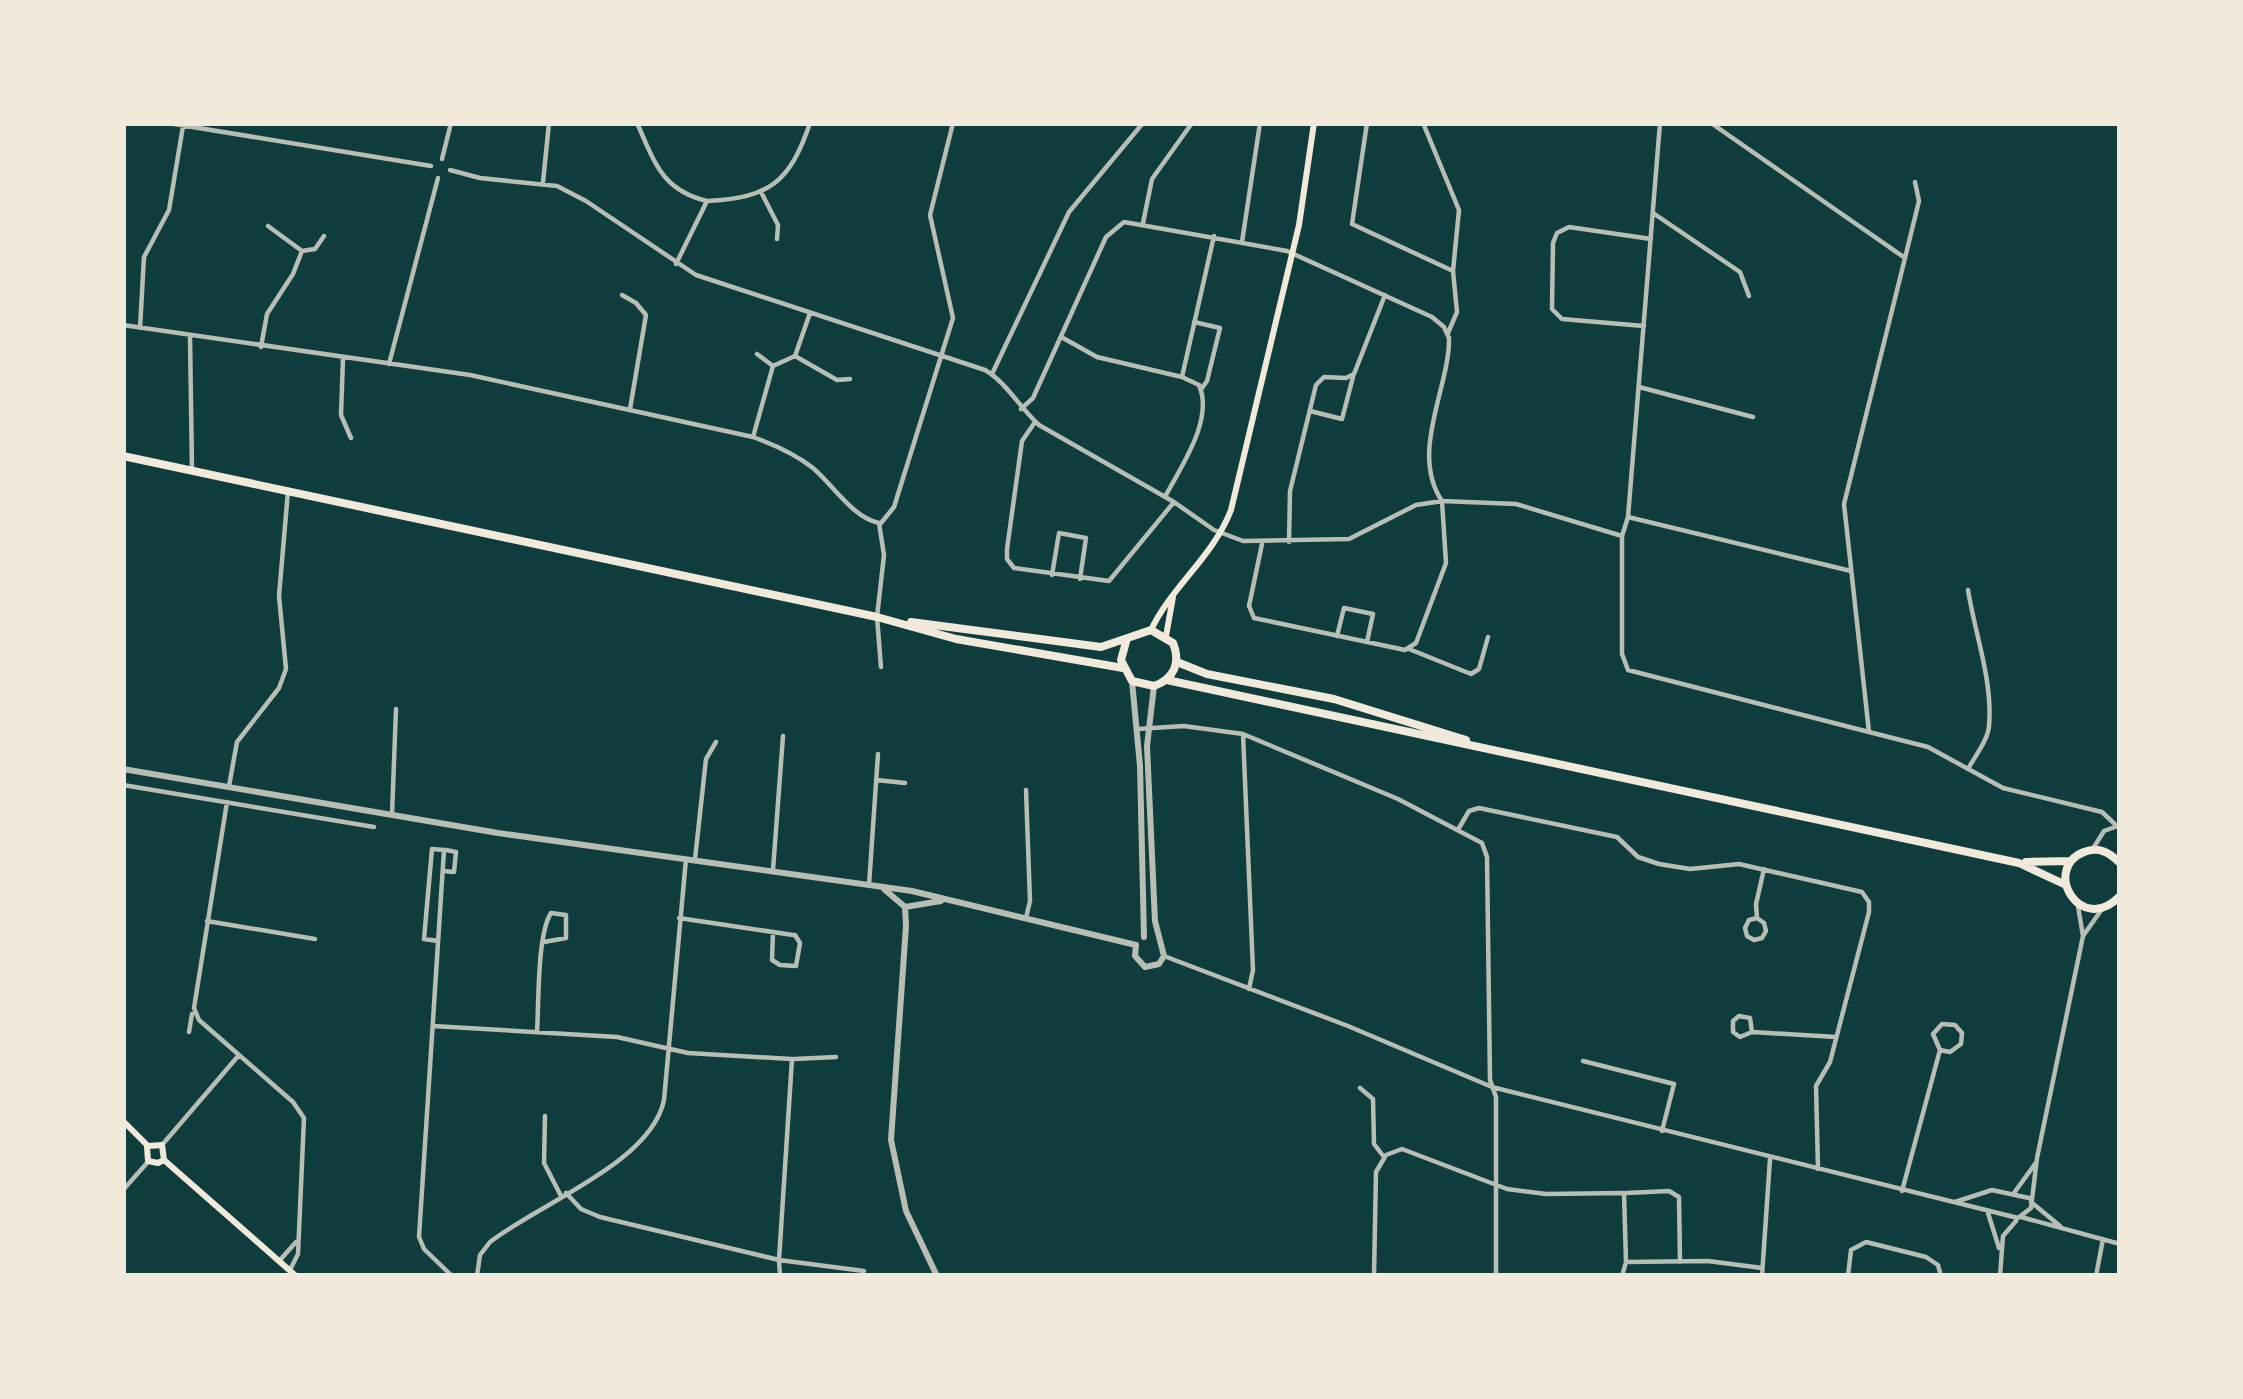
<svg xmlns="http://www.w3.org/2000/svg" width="2243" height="1399" viewBox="0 0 2243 1399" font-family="'Times New Roman',serif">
<rect width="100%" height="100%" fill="#0f3d3e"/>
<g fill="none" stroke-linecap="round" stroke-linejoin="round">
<!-- minor -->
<path stroke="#b8beb3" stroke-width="4.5" d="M168 123 431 166
M637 123C655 163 662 190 707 201
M1367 123 1352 224 1453 271 1459 210 1423 123
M442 159 451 123
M450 170 480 178 557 186 586 201 696 275 985 370C1006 382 1020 408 1039 425L1174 502 1214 530 1243 541 1349 539 1416 505 1442 501C1409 452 1450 387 1449 338L1444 327 1432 317 1287 251 1124 222 1106 237 1033 398 1021 409
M543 182 549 123
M761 192 778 225 777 239
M1653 213 1740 272 1749 296
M1143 223 1152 179 1192 123
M268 226 302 251
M1242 242 1260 123
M1905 258 1919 201 1915 182
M676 264 707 201C770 198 790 182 810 123
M622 295 636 303 646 315 630 409
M1194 322 1220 328 1207 381 1202 388
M123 325 470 375 753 437C775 445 795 454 813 468 833 485 853 518 879 523
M1644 326 1562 319 1552 309 1553 243 1557 233 1569 227 1651 239
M140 328 144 257 169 210 183 126
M1448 333 1457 312 1453 271
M190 337 192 470
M1063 338 1097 357 1182 377
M261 347 267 314 293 274 302 251 315 249 324 236
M757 354 773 366
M795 356 837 380 850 379
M343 358 341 415 351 438
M389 364 438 178
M992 374 1069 212 1143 123
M1639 387 1753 417
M1310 411 1342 419 1353 377
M1035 422 1022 441 1007 549V559L1014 568 1109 581 1174 502
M753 437 773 366 795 356 810 313
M1166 495C1182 465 1214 419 1199 385L1182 377 1214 236
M1628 517 1660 123
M879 523 884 555 877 617 881 667
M881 523 894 507 953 318 930 215 953 123
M1622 536V654L1628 670 1869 732 1844 504 1905 258 1711 123
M1289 542 1290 491 1316 385 1324 377 1346 378 1354 374 1385 295
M1262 544 1249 606 1254 618 1405 650 1416 643 1446 563 1442 501 1516 504 1622 536 1628 517 1851 571
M1052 575 1059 533 1086 538 1080 579
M1337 636 1344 608 1373 614 1367 642
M1409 649 1471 674 1479 669 1488 637
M1137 729 1184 726 1243 734 1398 799 1482 843 1487 857 1490 1080 1496 1097V1276
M1869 732 1928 747 2003 788 2102 812 2119 828
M1243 734 1253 970 1249 989
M1968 769C1975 756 1988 740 1989 726 1993 681 1975 634 1968 590
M876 780 905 783
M123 785 374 827
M229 786 237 742 279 688 286 669 279 596 288 491
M1026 790 1030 901 1026 918
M227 802 194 1008 199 1020 293 1102 304 1118 298 1254 290 1270
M392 815 396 709
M1459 828 1469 811 1479 808 1617 837 1638 857 1659 864 1690 869 1739 864 1862 892 1869 902V912L1830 1062 1816 1086 1818 1169
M2094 847 2104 831 2115 827
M695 859 706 759 716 742
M773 870 783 736
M443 871 454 872 456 852 446 850
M869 885 878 754
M2078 906 2083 936
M679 918 793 935H795L800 943 796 966 780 965 772 960 773 932
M1757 918 1749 920 1745 928 1747 936 1754 940 1762 938 1766 931 1764 923 1757 918 1756 904 1764 869
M207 921 315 939
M438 941 424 939 432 849 444 850 419 1237 424 1249 452 1276
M1164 956 1348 1026 1492 1087 2018 1218 2031 1208 2037 1158 2083 936 2102 909
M433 1026 617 1037 688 1053 792 1059 779 1260 600 1217 581 1209 566 1193
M189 1032 192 1014
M537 1032C539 1002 537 935 551 913L566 915V938L544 942
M1752 1032 1750 1018 1739 1016 1733 1021V1032L1740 1037 1752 1032 1836 1037
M794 1059 836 1057
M1583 1061 1674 1084 1662 1131
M1360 1088 1373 1099 1374 1144 1384 1157
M545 1116 544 1163 561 1196
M162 1145 239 1055
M123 1190 147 1163
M1902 1191 1940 1050 1933 1034 1942 1024 1955 1025 1962 1033 1961 1044 1950 1052 1940 1050
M1626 1193 1669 1191 1679 1197 1680 1262
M2014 1193 2035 1164
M1955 1202 1992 1190 2029 1198
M2031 1202 2060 1226
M1988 1213 1999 1248
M2021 1217 2120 1244
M280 1260 296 1242
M1626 1262 1708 1261 1762 1268
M477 1276 480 1255 490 1242C540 1203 651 1163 664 1100L686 859
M780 1276 779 1260 864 1271
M1374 1276 1376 1172 1386 1155 1402 1149 1507 1189 1546 1194 1624 1193 1626 1262 1622 1276
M1762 1276 1770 1159
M1848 1276 1851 1250 1866 1242 1926 1257 1938 1265 1941 1276
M2000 1276 2003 1236 2016 1221
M2096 1276 2103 1239"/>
<!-- tertiary -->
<path stroke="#b8beb3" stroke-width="6" d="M1132 681 1140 766 1144 937
M123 769 498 833 912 891 1136 945
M884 889 905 907 906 926 891 1140 906 1211 937 1276
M905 907 941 901
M1136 945 1135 956 1145 967 1159 964 1164 956 1155 921 1147 746 1154 686"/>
<!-- secondary -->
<path stroke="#f1e9da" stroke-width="6" d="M1151 630C1172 586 1213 557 1231 510L1299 225 1314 123
M1166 636 1173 597
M123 1121 148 1146
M148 1146 162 1145 164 1160
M147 1147 148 1161 158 1163 164 1160
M164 1160 296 1276"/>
<!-- primary -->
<path stroke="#f1e9da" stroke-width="8" d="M123 456 877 617 956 639 1123 668
M911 622 1101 647 1151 630 1173 643C1181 663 1174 679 1154 686L1132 681 1121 660 1126 642
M1177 662 1207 674 1334 699 1466 740
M1167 680 2019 863 2066 885
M2026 862 2071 861
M2120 863C2110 853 2099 846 2084 852 2041 869 2081 937 2120 896"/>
</g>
<!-- border -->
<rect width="2243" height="1399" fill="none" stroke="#f1e9da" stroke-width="252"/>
</svg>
